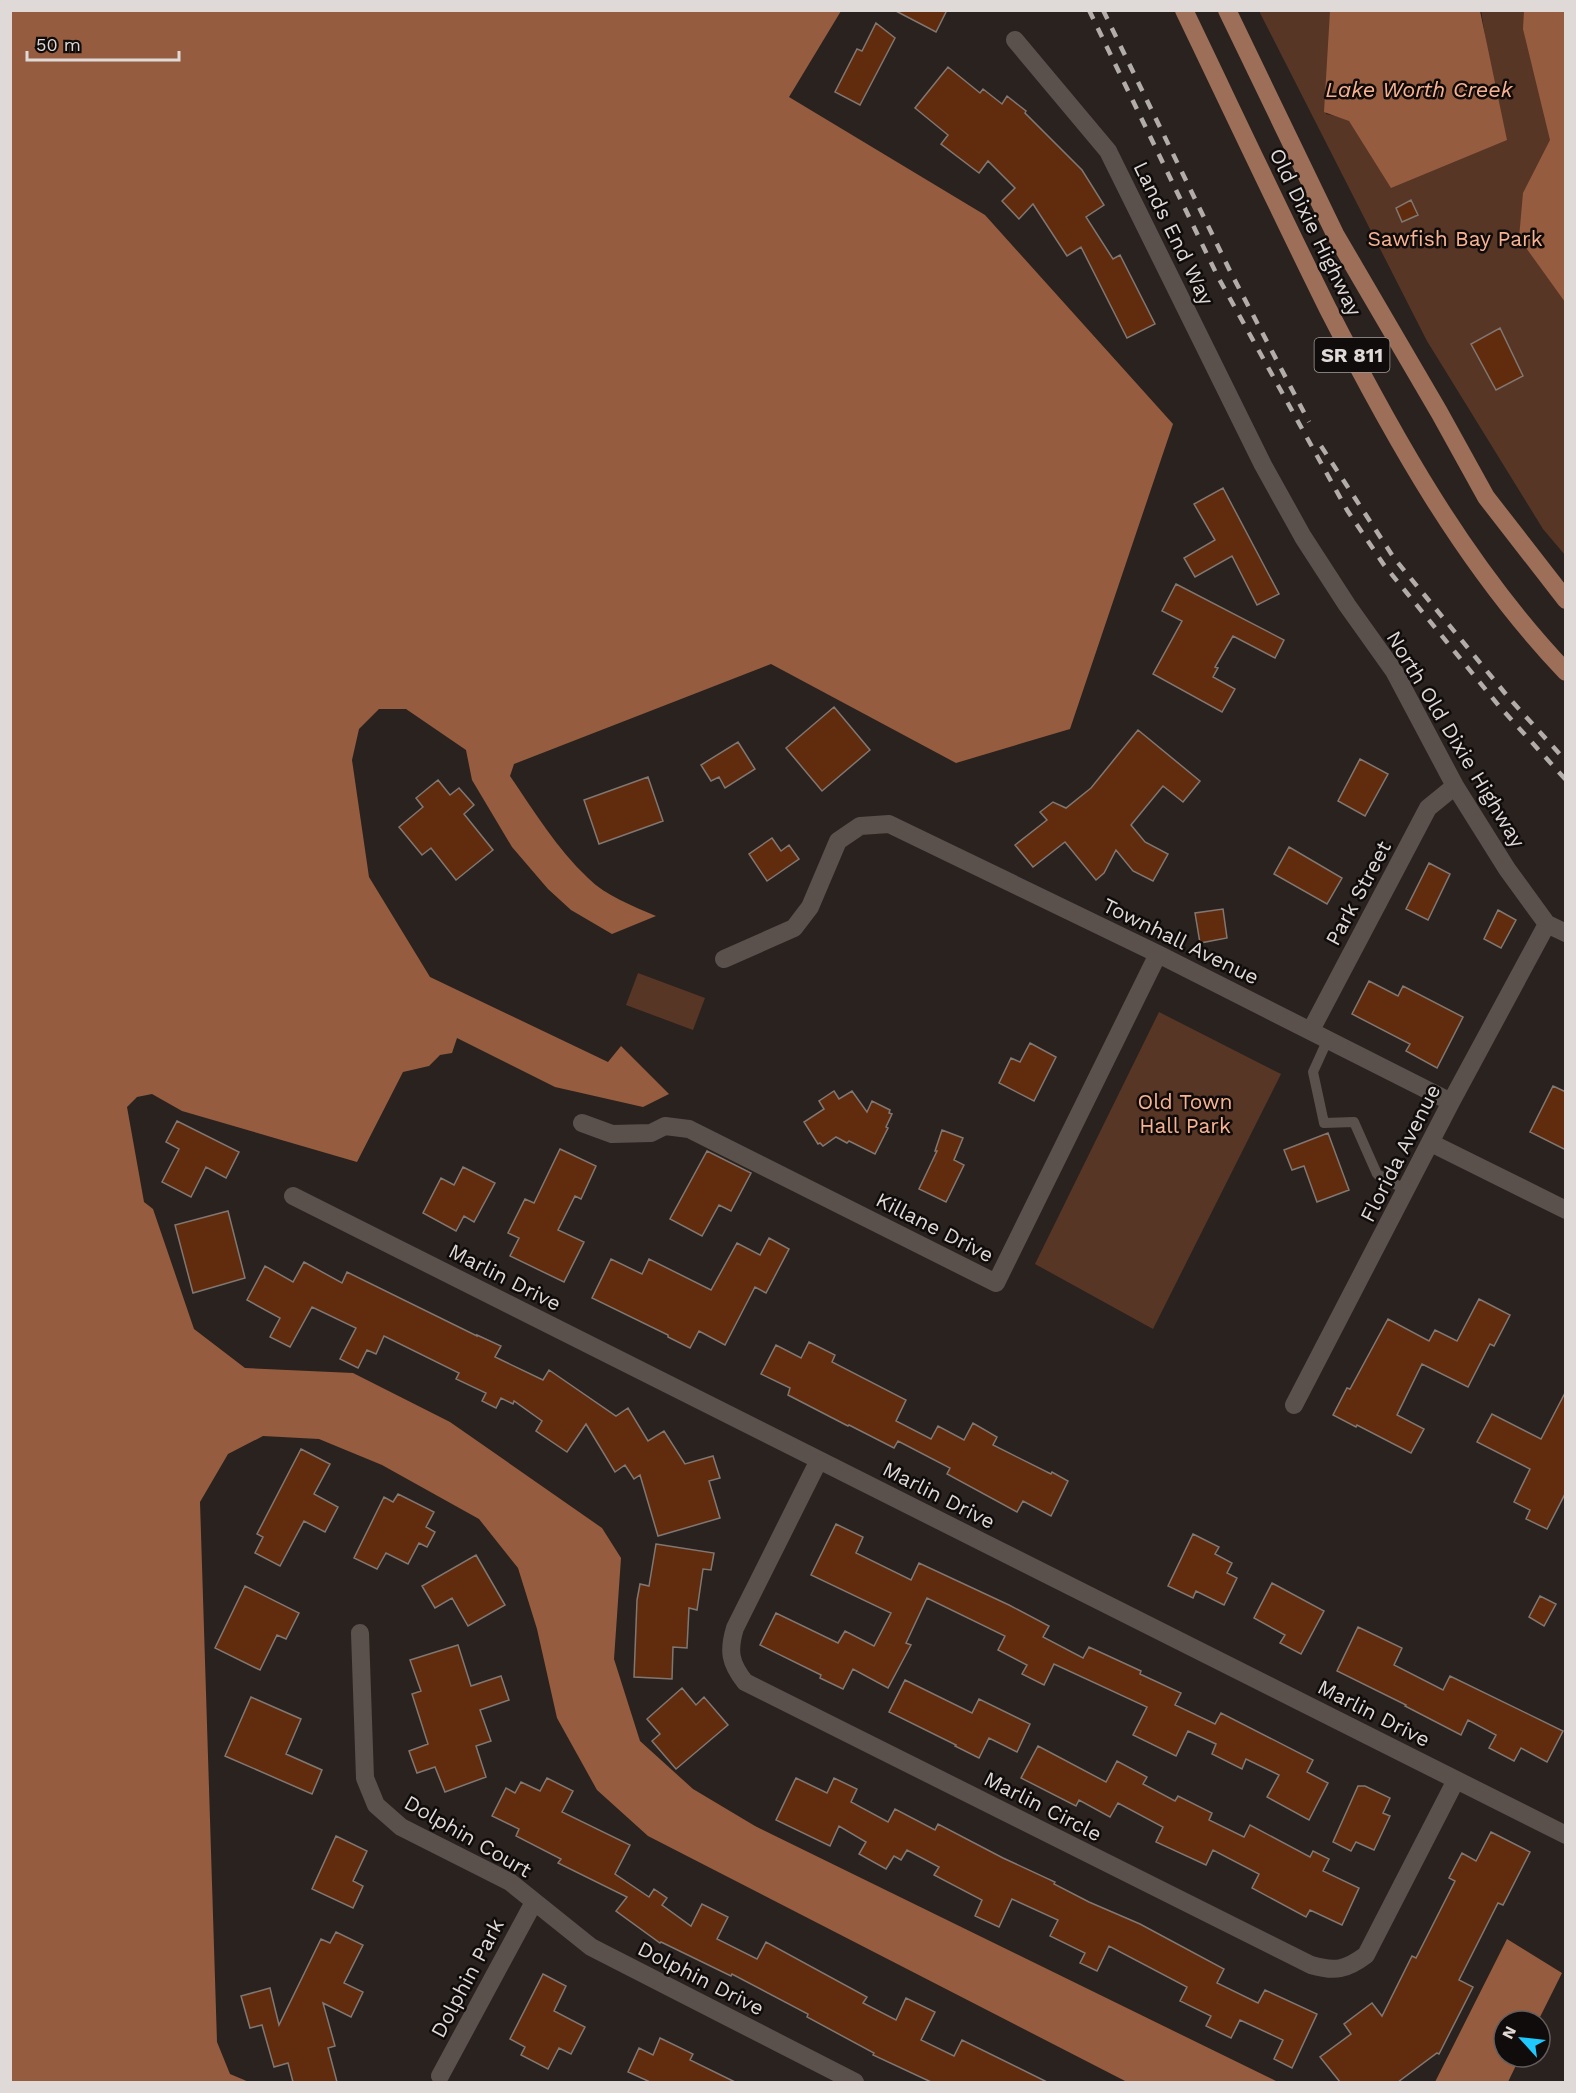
<svg xmlns="http://www.w3.org/2000/svg" width="1576" height="2093" viewBox="0 0 1576 2093" font-family="'Work Sans',sans-serif">
<rect width="100%" height="100%" fill="#2a221f"/>
<!-- green -->
<path fill="#583626" d="M1481 10 1527 11 1554 145 1565 292V555L1543 529 1427 341 1259 11H1332L1326 114 1350 119 1501 138Z
M638 973 705 998 693 1030 626 1005Z
M1159 1012 1281 1074 1153 1329 1035 1264Z"/>
<!-- water -->
<path fill="#965c3f" d="M11 10 841 11 789 97 985 215 1173 424 1070 729 956 763 771 664 514 764 510 776C534 811 557 849 588 878 606 896 633 906 656 916L612 934 571 910 548 889 512 847 472 780 466 750 406 709H379L359 729 352 760 369 877 430 977 608 1062 621 1046 669 1094 643 1107 555 1087 457 1038 452 1053 440 1055 429 1066 403 1072 357 1162 182 1111 152 1094 137 1097 127 1107 144 1202 153 1209 194 1329 245 1368 353 1373 450 1422 602 1528 621 1558 614 1659 640 1741 693 1789 755 1826 1278 2082H1127L648 1836 597 1790 557 1718 537 1629 518 1568 479 1519 382 1465 319 1439 263 1436 228 1454 200 1502 217 2042 230 2074 249 2082H11Z
M1330 11H1480L1507 140 1391 188 1349 121 1324 112Z
M1524 11H1565V302L1519 238 1523 193 1550 140 1523 29Z
M1507 1939 1562 1973 1538 2021H1504V2057H1520L1508 2082H1435Z"/>
<!-- building -->
<path fill="#612c0e" stroke="#817772" stroke-width="1.5" d="M894 10H947L936 32Z
M876 23 895 38 860 105 835 92 857 49 862 51Z
M948 67 980 93 983 89 1002 104 1007 96 1026 111 1025 113 1082 170 1104 205 1086 217 1113 259 1120 255 1155 324 1127 338 1081 247 1067 256 1033 204 1019 219 1002 201 1015 188 988 161 979 173 941 144 948 135 915 108Z
M1411 200 1418 215 1402 222 1396 208Z
M1500 328 1523 376 1496 390 1471 344Z
M1223 488 1279 594 1257 605 1232 556 1195 577 1184 558 1215 540 1194 504Z
M1176 584 1284 640 1275 658 1233 636 1215 667 1218 668 1213 677 1235 689 1222 712 1153 674 1182 621 1162 611Z
M834 707 870 750 822 791 786 748Z
M1138 730 1200 781 1183 802 1163 786 1131 825 1145 842 1168 854 1153 881 1133 871 1116 850 1104 873 1096 880 1065 842 1033 867 1015 845 1047 820 1040 812 1053 802 1066 808 1091 788Z
M738 742 755 769 725 788 719 777 711 781 701 765Z
M1360 759 1388 774 1365 816 1338 801Z
M648 777 663 821 599 844 584 800Z
M438 780 450 795 459 788 474 805 464 814 493 850 456 880 431 848 422 855 399 827 423 807 416 798Z
M772 838 781 851 789 845 799 859 767 881 749 854Z
M1289 847 1342 878 1327 904 1274 874Z
M1429 863 1450 874 1428 920 1406 909Z
M1223 909 1227 938 1200 943 1195 913Z
M1498 910 1516 920 1501 948 1484 939Z
M1369 981 1398 996 1403 986 1463 1017 1437 1068 1406 1051 1410 1044 1352 1014Z
M1030 1043 1056 1057 1034 1101 999 1083 1011 1058 1020 1062Z
M1553 1086 1566 1092V1150L1530 1132Z
M834 1091 839 1099 852 1091 867 1112 872 1101 890 1110 889 1113 892 1114 886 1127 888 1128 875 1154 849 1141 847 1143 836 1137 823 1146 820 1143 818 1144 804 1122 824 1109 819 1101Z
M177 1121 239 1152 226 1178 206 1167 191 1197 162 1182 179 1149 166 1142Z
M942 1130 963 1138 954 1160 964 1165 946 1202 919 1189 937 1151H935Z
M1328 1133 1349 1190 1317 1202 1304 1166 1292 1170 1284 1150Z
M560 1149 596 1166 581 1199 575 1196 558 1230 584 1242 564 1282 510 1256 519 1238 508 1233 525 1199 534 1203Z
M707 1151 751 1173 731 1211 719 1205 702 1236 670 1219Z
M463 1167 495 1183 474 1222 464 1216 456 1231 423 1213 441 1178 454 1185Z
M228 1211 245 1278 193 1293 175 1225Z
M769 1238 789 1249 766 1293 755 1287 725 1345 699 1331 690 1348 668 1337V1335L592 1298 611 1259 642 1274 649 1259 711 1290 737 1243 760 1255Z
M304 1262 342 1283 347 1272 477 1336V1335L501 1346 495 1357 543 1380 549 1370 616 1416 628 1408 648 1441 664 1431 685 1464 713 1456 720 1478 709 1481 720 1518 658 1536 640 1475 634 1479 625 1465 615 1472 586 1424 567 1452 536 1431 542 1421 514 1401 513 1404 501 1398 496 1408 482 1401 486 1393 456 1379 459 1373 384 1336 376 1354 367 1350 358 1368 340 1359 356 1328 312 1307 290 1347 270 1337 280 1318 247 1300 265 1266 293 1282Z
M1479 1299 1510 1315 1494 1346 1490 1344 1468 1387 1422 1364 1397 1415 1424 1429 1411 1453 1357 1425 1356 1427 1333 1415 1347 1388 1350 1389 1388 1319 1429 1341 1435 1330 1457 1341Z
M809 1342 835 1355 832 1362 906 1400 896 1421 931 1439 938 1426 964 1440 973 1423 997 1437 993 1445 1051 1474 1052 1472 1068 1481 1051 1516 1023 1501 1017 1512 947 1474 950 1468 898 1441 894 1448 849 1425 848 1426 788 1395 790 1388 761 1374 776 1345 801 1358Z
M1566 1391V1492L1547 1529 1526 1519 1530 1510 1514 1502 1530 1469 1477 1442 1492 1414 1541 1439Z
M301 1449 330 1464 314 1494 338 1507 325 1532 304 1521 280 1566 255 1553 263 1537 257 1534Z
M398 1494 434 1512 426 1527 435 1532 427 1547 419 1543 408 1564 386 1553 377 1569 354 1558 384 1497 393 1502Z
M836 1524 863 1537 856 1553 911 1580 919 1563 1009 1605 1049 1626 1043 1637 1083 1658 1089 1647 1141 1671 1140 1674 1181 1693 1175 1705 1215 1724 1221 1713 1313 1760 1307 1772 1328 1783 1309 1820 1267 1797 1279 1775 1246 1759 1242 1769 1212 1754 1216 1744 1188 1731 1176 1756 1133 1735 1147 1707 1054 1664 1044 1685 1022 1674 1027 1665 998 1650 1005 1636 927 1598 906 1643 911 1645 888 1688 853 1669 843 1689 820 1678 821 1675 760 1645 776 1613 838 1643 845 1631 874 1646 891 1613 811 1575Z
M1193 1534 1219 1547 1215 1554 1232 1563 1227 1573 1237 1578 1224 1605 1196 1591 1193 1598 1168 1586Z
M656 1544 714 1553 711 1570 703 1569 697 1610 689 1608 687 1648 673 1647 672 1679 634 1677 637 1600 640 1584 649 1586Z
M476 1555 505 1605 468 1626 452 1598 435 1608 422 1586Z
M1272 1583 1324 1611 1301 1654 1280 1643 1285 1635 1254 1618Z
M245 1586 299 1613 286 1639 277 1635 260 1670 215 1648Z
M1540 1596 1556 1604 1544 1626 1529 1617Z
M1358 1627 1402 1648 1394 1665 1443 1690 1450 1676 1563 1731 1547 1762 1521 1748 1514 1761 1489 1748 1496 1735 1468 1720 1461 1735 1405 1706 1406 1705 1337 1671Z
M458 1645 471 1686 501 1676 509 1700 480 1710 491 1741 476 1746 486 1777 445 1792 435 1767 417 1773 409 1751 428 1744 412 1694 421 1691 410 1660Z
M905 1680 972 1713 979 1699 1030 1724 1017 1752 989 1738 979 1758 955 1746 956 1745 889 1712Z
M682 1688 696 1705 704 1697 728 1725 676 1769 652 1741 660 1734 647 1719Z
M251 1697 301 1719 286 1754 322 1770 312 1794 225 1756Z
M1038 1746 1106 1782 1117 1761 1147 1777 1143 1784 1175 1801 1178 1796 1212 1813 1209 1820 1244 1837 1250 1825 1310 1857 1313 1851 1329 1859 1323 1871 1359 1888 1342 1925 1310 1910 1306 1917 1252 1888 1259 1874 1213 1850 1206 1865 1156 1842 1163 1827 1118 1803 1110 1817 1079 1800 1076 1806 1021 1778Z
M547 1778 573 1791 562 1812 630 1845 615 1874 649 1897 654 1889 667 1898 662 1905 691 1926 702 1904 728 1917 717 1939 757 1959 766 1942 867 1997 863 2003 896 2020 906 1998 935 2012 921 2040 954 2056 962 2040 1047 2082H931L873 2055 874 2053 807 2017 808 2014 732 1974 731 1976 661 1942 660 1943 616 1911 627 1897 558 1863 561 1859 516 1836 519 1829 492 1816 506 1788 515 1793 521 1782 540 1791Z
M796 1778 827 1793 834 1778 857 1789 851 1802 888 1822 895 1809 935 1830 938 1824 1003 1858 1055 1882 1054 1884 1089 1902 1140 1924 1224 1969 1217 1983 1258 2003 1265 1990 1317 2014 1292 2068 1274 2059 1283 2040 1240 2020 1231 2038 1206 2026 1211 2016 1180 2001 1187 1987 1109 1946 1097 1971 1080 1963 1085 1953 1050 1936 1058 1920 1012 1899 999 1927 975 1916 982 1900 934 1875 939 1867 907 1850 901 1860 894 1856 886 1869 859 1854 866 1842 839 1826 830 1846 776 1820Z
M1358 1786H1365L1390 1798 1383 1813 1390 1816 1374 1850 1356 1842 1351 1851 1333 1842Z
M1491 1832 1530 1852 1503 1905 1498 1903 1459 1980 1473 1987 1439 2054 1437 2053 1398 2082H1340L1320 2057 1351 2034 1344 2024 1372 2003 1382 2016 1412 1956 1416 1958 1455 1881 1449 1878 1462 1853 1476 1861Z
M336 1836 367 1851 353 1881 363 1886 353 1908 312 1889Z
M336 1932 363 1945 344 1983 363 1992 351 2017 323 2003 335 2046 328 2048 337 2082H293L288 2063 274 2067 262 2025 250 2028 241 1996 270 1988 279 2025 321 1939 330 1943Z
M543 1974 566 1986 554 2011 585 2027 571 2054 559 2048 548 2069 521 2055 525 2047 510 2039Z
M660 2038 693 2054 690 2060 735 2082H650L628 2072 639 2048 653 2055Z"/>
<g fill="none" stroke-linecap="round" stroke-linejoin="round">
<!-- service -->
<path stroke="#5a514d" stroke-width="10" d="M1328 1039 1313 1072 1324 1123 1354 1122 1377 1174 1406 1190"/>
<!-- minor -->
<path stroke="#5a514d" stroke-width="18" d="M1015 40 1108 151 1263 465 1303 537 1347 605 1394 671 1455 786 1507 869 1547 924 1566 933
M724 959 794 928 810 907 838 841 860 826 889 824 1158 954 1451 1102
M1311 1030 1428 808 1455 786
M582 1123 612 1134 651 1133 665 1126 689 1129 996 1283 1158 954
M1431 1143 1566 1210
M293 1196 1566 1835
M1294 1405 1451 1102 1547 924
M819 1460 735 1628C728 1651 730 1663 745 1682L1311 1965C1335 1972 1346 1970 1366 1955L1456 1780
M360 1633 365 1778 376 1805 401 1827 510 1882 591 1947 855 2082
M440 2076 534 1902"/>
<!-- primary -->
<path stroke="#9d6e58" stroke-width="18" d="M1184 10C1232 110 1279 210 1328 309 1394 438 1465 566 1566 672
M1227 10 1335 234 1439 412 1486 497 1566 600"/>
<!-- rail -->
<path stroke="#b3adaa" stroke-width="4.5" stroke-dasharray="10 10" stroke-linecap="butt" d="M1089 10 1218 277 1347 510 1384 565 1499 706 1566 780
M1103 10 1230 271 1309 422
M1321 446 1394 558 1509 698 1566 761"/>
</g>
<g text-anchor="middle" dominant-baseline="central" stroke-width="5" stroke-linejoin="round" paint-order="stroke">
<!-- shield labels -->
<rect fill="#100c0b" stroke="#a19c9a" stroke-width="1.5" x="1314.5" y="338" width="75" height="34" rx="4.5"/>
<g font-size="20" font-weight="bold" fill="#dfd9d7">
<text x="1352" y="355">SR 811</text>
</g>
<!-- street labels -->
<g font-size="21" fill="#dfd9d7" stroke="#100c0b">
<text transform="translate(1316 232) rotate(64)">Old Dixie Highway</text>
<text transform="translate(1174 233) rotate(64)">Lands End Way</text>
<text transform="translate(1456 739) rotate(59)">North Old Dixie Highway</text>
<text transform="translate(1358 893) rotate(-62)">Park Street</text>
<text transform="translate(1181 941) rotate(26)">Townhall Avenue</text>
<text transform="translate(1400 1153) rotate(-63)">Florida Avenue</text>
<text transform="translate(935 1227) rotate(27)">Killane Drive</text>
<text transform="translate(505 1277) rotate(27)">Marlin Drive</text>
<text transform="translate(939 1495) rotate(27)">Marlin Drive</text>
<text transform="translate(1374 1713) rotate(27)">Marlin Drive</text>
<text transform="translate(1043 1806) rotate(27)">Marlin Circle</text>
<text transform="translate(468 1836) rotate(30)">Dolphin Court</text>
<text transform="translate(467 1978) rotate(-62)">Dolphin Park</text>
<text transform="translate(701 1978) rotate(27)">Dolphin Drive</text>
</g>
<!-- park labels -->
<g font-size="21" fill="#fab392" stroke="#100c0b">
<text x="1455" y="238">Sawfish Bay Park</text>
<text x="1185" y="1101">Old Town<tspan x="1185" dy="24">Hall Park</tspan></text>
</g>
<!-- water labels -->
<g font-size="22" font-style="italic" fill="#fab392" stroke="#100c0b">
<text x="1419" y="89">Lake Worth Creek</text>
</g>
</g>
<!-- border -->
<rect width="1576" height="2093" fill="none" stroke="#dfd9d7" stroke-width="24"/>
<!-- north arrow -->
<g transform="translate(1522 2039) rotate(297)"><circle r="28" fill="#100c0b" stroke="#635e5d" stroke-width="1.5"/>
<path d="M0-4.5L10 22L0 15L-10 22Z" fill="#20c9fd"/>
<text y="-9" font-size="16" font-weight="bold" text-anchor="middle" fill="#dfd9d7">N</text>
</g>
<!-- scale -->
<path d="M27 51v9h152v-9" fill="none" stroke="#dfd9d7" stroke-width="3"/>
<text x="36" y="51" font-size="18" fill="#dfd9d7" stroke="#100c0b" stroke-width="4.5" paint-order="stroke">50 m</text>
</svg>
